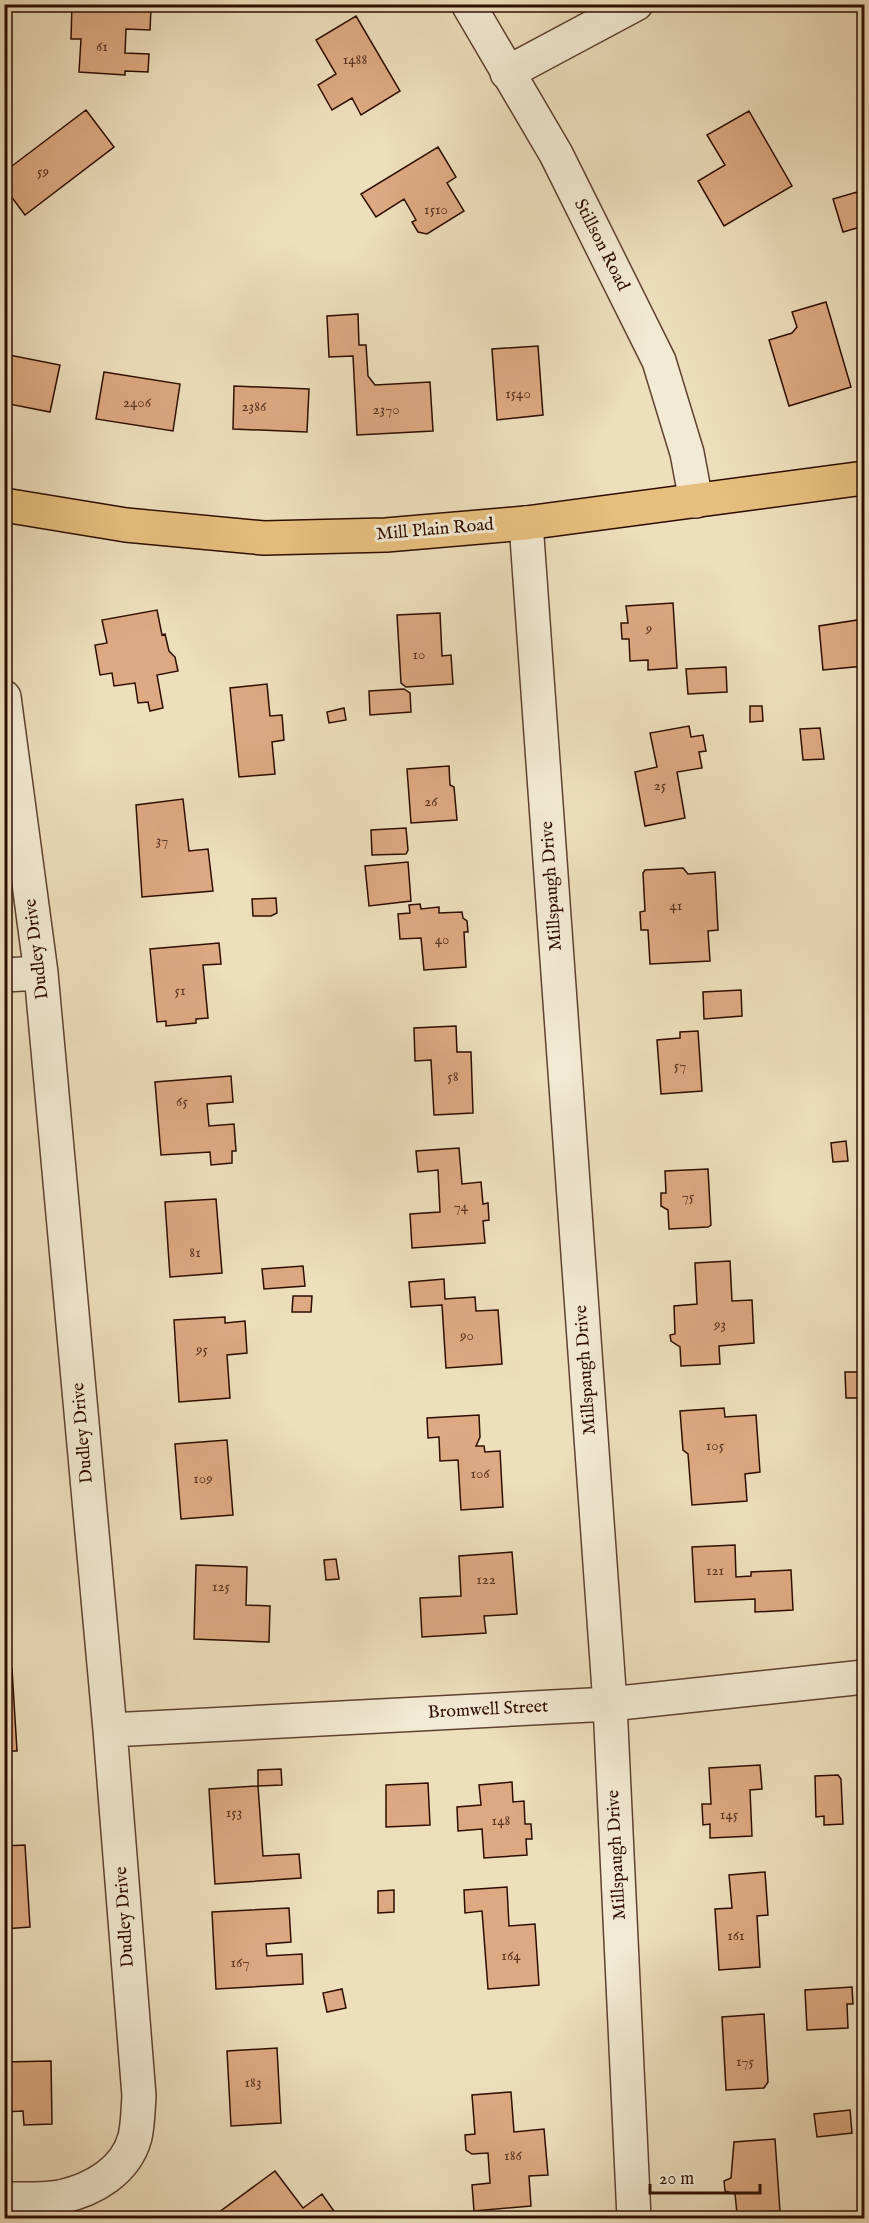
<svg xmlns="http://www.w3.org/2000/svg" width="869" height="2223" viewBox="0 0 869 2223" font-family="'IM FELL English',serif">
<rect width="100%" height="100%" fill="#eddebc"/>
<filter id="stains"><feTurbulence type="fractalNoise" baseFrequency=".00333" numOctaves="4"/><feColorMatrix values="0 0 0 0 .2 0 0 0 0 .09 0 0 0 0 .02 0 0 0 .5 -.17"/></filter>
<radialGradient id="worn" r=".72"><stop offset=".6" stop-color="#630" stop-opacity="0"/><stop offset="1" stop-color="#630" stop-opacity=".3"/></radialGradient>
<!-- building -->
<path fill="#dda982" stroke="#2e0e00" stroke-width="1.5" d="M72 4 151 9 150 30 126 29 125 53 149 54 148 72 125 71V75L79 72 81 39H71Z
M356 16 400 91 361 115 352 98 332 110 318 85 336 74 316 40Z
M86 110 114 147 25 215 4 187V172Z
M749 111 792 186 724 226 698 181 725 165 707 135Z
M438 147 456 177 447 183 464 211 427 234 418 232 412 222 416 220 404 199 376 217 361 194Z
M864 190V226L843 232 833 199Z
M826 302 851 387 789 406 769 340 792 333 797 327 792 312Z
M358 314 359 345H366L368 376 375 385 430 382 433 431 357 435 353 356 329 357 327 316Z
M538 346 543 415 497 420 492 349Z
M4 354 60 365 50 412 4 403Z
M104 372 180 384 173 431 96 419Z
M234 386 309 389 307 432 233 429Z
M673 603 677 668 648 670V660L630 661 629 639H622L621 623H628L626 606Z
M157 610 162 635 165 634 169 651 175 657 178 671 157 675 163 708 150 711 148 702 138 703 135 683 114 686 112 673 100 675 95 645 107 643 102 620Z
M440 613 442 656 451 655 453 684 406 687 401 683 397 615Z
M864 619V666L823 670 819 626Z
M726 667 727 692 688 694 686 669Z
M267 684 270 716 282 715 284 740 272 742 275 774 239 777 230 688Z
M404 689 410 693 411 712 370 715 369 691Z
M750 706H762L763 721 750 722Z
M344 708 346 720 329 723 327 712Z
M689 726 691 737 703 735 706 751 699 752 702 768 677 772 685 818 645 826 635 772 657 767 650 733Z
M820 728 824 759 803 760 800 729Z
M449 766 450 785 454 787 457 820 411 823 407 769Z
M183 799 189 851 208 849 213 891 142 897 136 805Z
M406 828 408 850 406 854 372 855 371 830Z
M408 862 411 901 369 906 365 866Z
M683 868 688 874 715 872 718 930 708 931 710 961 650 964 648 930H641L640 912 645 911 643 873 645 870Z
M276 898 277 913 271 916H253L252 899Z
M420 904 421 909 439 907V913L462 912 463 918 467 921 468 932H464L466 967 424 970 421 938 400 939 398 914 410 913 409 905Z
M219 943 221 964 203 965 208 1018 196 1019V1023L166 1026V1021L157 1022 150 949Z
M741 990 742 1016 704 1019 703 992Z
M456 1026 457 1052H471L473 1113 434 1115 431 1060 415 1061 414 1028Z
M698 1031 702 1091 661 1094 657 1040 680 1038V1032Z
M231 1076 233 1102 207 1104 209 1126 234 1124 236 1151H232V1163L211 1165 210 1152 161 1155 155 1082Z
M846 1141 848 1161 833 1162 831 1143Z
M459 1148 462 1184 481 1182 483 1204 488 1203 489 1220 483 1221 485 1243 412 1248 410 1214 440 1212 438 1170 418 1172 416 1151Z
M708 1169 711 1225 708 1227 669 1229 668 1210 661 1206V1193H666L665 1171Z
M216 1199 222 1273 170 1277 165 1202Z
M730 1261 732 1301 752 1300 754 1343 719 1346 720 1364 681 1366 680 1347 671 1341 670 1335 675 1334 674 1306 697 1304 695 1263Z
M303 1266 305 1286 264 1289 262 1269Z
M444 1279 445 1299 475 1297 476 1311 498 1310 502 1364 446 1368 442 1305 411 1307 409 1282Z
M293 1296H312L311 1312H292Z
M225 1317V1323L245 1321 247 1353 227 1355 230 1398 179 1402 174 1320Z
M845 1372H864V1395L861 1398H846Z
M724 1408 725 1417 756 1415 760 1472 745 1474 747 1501 692 1505 688 1454 683 1450 680 1411Z
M479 1415 480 1437 476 1446H484L485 1452 500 1451 503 1507 461 1510 458 1460 440 1461 439 1437 428 1438 427 1418Z
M227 1440 233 1515 181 1519 175 1444Z
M735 1545 736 1577 751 1576V1572L791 1570 793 1610 755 1612V1599L695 1602 692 1547Z
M512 1552 517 1614 484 1616 486 1633 422 1637 420 1598 461 1596 459 1556Z
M336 1559 339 1579 326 1580 324 1560Z
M196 1565 247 1567 246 1605 270 1606 269 1642 194 1639Z
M4 1669H12L17 1751H4Z
M760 1765 762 1789 750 1790 752 1836 710 1838V1824L703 1825 702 1804H711L709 1768Z
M281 1769 282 1785 258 1786V1770Z
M838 1775 841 1779 843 1824 824 1825V1816L816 1817 815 1776Z
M512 1782 513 1802 524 1801 525 1824H531L532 1839H526L527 1855 484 1858 482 1829 458 1831 457 1807 481 1805 479 1785Z
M428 1783 430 1825 386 1827V1785Z
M258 1786 263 1856 299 1854 301 1878 215 1884 209 1789Z
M25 1845 30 1927 4 1929V1846Z
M765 1872 768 1915 757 1916 760 1967 719 1970 715 1909 732 1908 729 1875Z
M507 1887 509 1926 535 1924 539 1985 488 1989 482 1911 465 1913 464 1890Z
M394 1890V1912L378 1913V1891Z
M289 1908 291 1942 266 1944 267 1956 302 1954 303 1984 216 1989 212 1912Z
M852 1987 853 2004H847L848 2028 807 2030 805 1990Z
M342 1989 346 2008 327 2012 323 1993Z
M764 2014 768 2082 764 2088 726 2090 722 2017Z
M277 2048 281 2123 231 2126 227 2051Z
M51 2061 52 2124 24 2125 23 2111 4 2112V2062Z
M511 2092 514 2132 544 2129 548 2175 529 2176 531 2206 474 2211 472 2185 490 2183 488 2153 472 2154 466 2150 465 2135 475 2134 472 2095Z
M850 2110 852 2133 817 2137 814 2114Z
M775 2139 780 2211 737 2213 735 2194 725 2191 724 2181 731 2178 734 2142Z
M275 2171 303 2208 322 2194 338 2217 336 2218H211Z"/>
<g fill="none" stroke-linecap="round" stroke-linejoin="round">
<!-- minor casing -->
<g stroke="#5e422f" stroke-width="36">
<path id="minor" d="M468 4 556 154 659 361 687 453 696 501
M507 73 636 4
M526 523 610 1704 634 2218
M4 697 41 973 110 1730 139 2096C138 2109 138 2124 135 2137 126 2171 93 2190 60 2197 42 2200 22 2199 4 2199
M4 975 41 973
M110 1730 610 1704 864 1677"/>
</g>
<!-- major casing -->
<g stroke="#2e0e00" stroke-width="36">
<path id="major" d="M4 505 126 525 264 538 386 535 526 523 864 478"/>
</g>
<!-- minor -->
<use href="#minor" stroke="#f3ead3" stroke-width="33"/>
<!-- major -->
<use href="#major" stroke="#e6bf7e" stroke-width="33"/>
</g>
<g text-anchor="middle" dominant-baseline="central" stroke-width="6" stroke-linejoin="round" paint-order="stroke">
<!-- number labels -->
<g font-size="15" fill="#5a3520">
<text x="102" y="46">61</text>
<text x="355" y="59">1488</text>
<text x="43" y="171">59</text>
<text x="436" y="209">1510</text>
<text x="518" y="393">1540</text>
<text x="137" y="402">2406</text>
<text x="254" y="406">2386</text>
<text x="386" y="409">2370</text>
<text x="649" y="628">9</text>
<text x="419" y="654">10</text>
<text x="660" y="785">25</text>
<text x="431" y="801">26</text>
<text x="162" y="840">37</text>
<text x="676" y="905">41</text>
<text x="442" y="939">40</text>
<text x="180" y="990">51</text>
<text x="680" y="1065">57</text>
<text x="453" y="1076">58</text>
<text x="182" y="1101">65</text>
<text x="688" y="1196">75</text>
<text x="461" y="1206">74</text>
<text x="195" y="1252">81</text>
<text x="720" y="1324">93</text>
<text x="467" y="1335">90</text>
<text x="202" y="1349">95</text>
<text x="715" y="1445">105</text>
<text x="480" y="1473">106</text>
<text x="203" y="1478">109</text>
<text x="715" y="1570">121</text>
<text x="486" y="1579">122</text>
<text x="221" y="1586">125</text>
<text x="234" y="1812">153</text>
<text x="729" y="1814">145</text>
<text x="501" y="1820">148</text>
<text x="736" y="1935">161</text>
<text x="511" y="1955">164</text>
<text x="240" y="1962">167</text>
<text x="745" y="2061">175</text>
<text x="253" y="2082">183</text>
<text x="513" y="2155">186</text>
</g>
<!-- street labels -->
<g font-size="18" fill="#2e0e00" stroke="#f3ead3">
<text transform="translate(601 245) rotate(63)">Stillson Road</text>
<text transform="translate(435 530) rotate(-5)">Mill Plain Road</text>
<text transform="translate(552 886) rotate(-94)">Millspaugh Drive</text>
<text transform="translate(37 949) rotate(-97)">Dudley Drive</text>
<text transform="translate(586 1370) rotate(-94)">Millspaugh Drive</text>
<text transform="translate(83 1433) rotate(-95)">Dudley Drive</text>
<text transform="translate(488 1710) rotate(-3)">Bromwell Street</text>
<text transform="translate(617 1855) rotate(-93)">Millspaugh Drive</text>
<text transform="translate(125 1917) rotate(-94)">Dudley Drive</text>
</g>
</g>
<!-- margin -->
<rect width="869" height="2223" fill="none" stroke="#eddebc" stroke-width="24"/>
<rect x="6" y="6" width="857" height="2211" fill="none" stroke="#2e0e00" stroke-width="3"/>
<rect x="12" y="12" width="845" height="2199" fill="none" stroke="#2e0e00" stroke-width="1.5"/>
<!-- scale -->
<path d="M650 2184v9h110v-9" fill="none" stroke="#2e0e00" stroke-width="3"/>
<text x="659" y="2184" font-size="18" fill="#2e0e00" stroke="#f3ead3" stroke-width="4.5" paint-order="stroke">20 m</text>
<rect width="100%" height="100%" filter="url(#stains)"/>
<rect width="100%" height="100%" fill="url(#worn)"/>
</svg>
